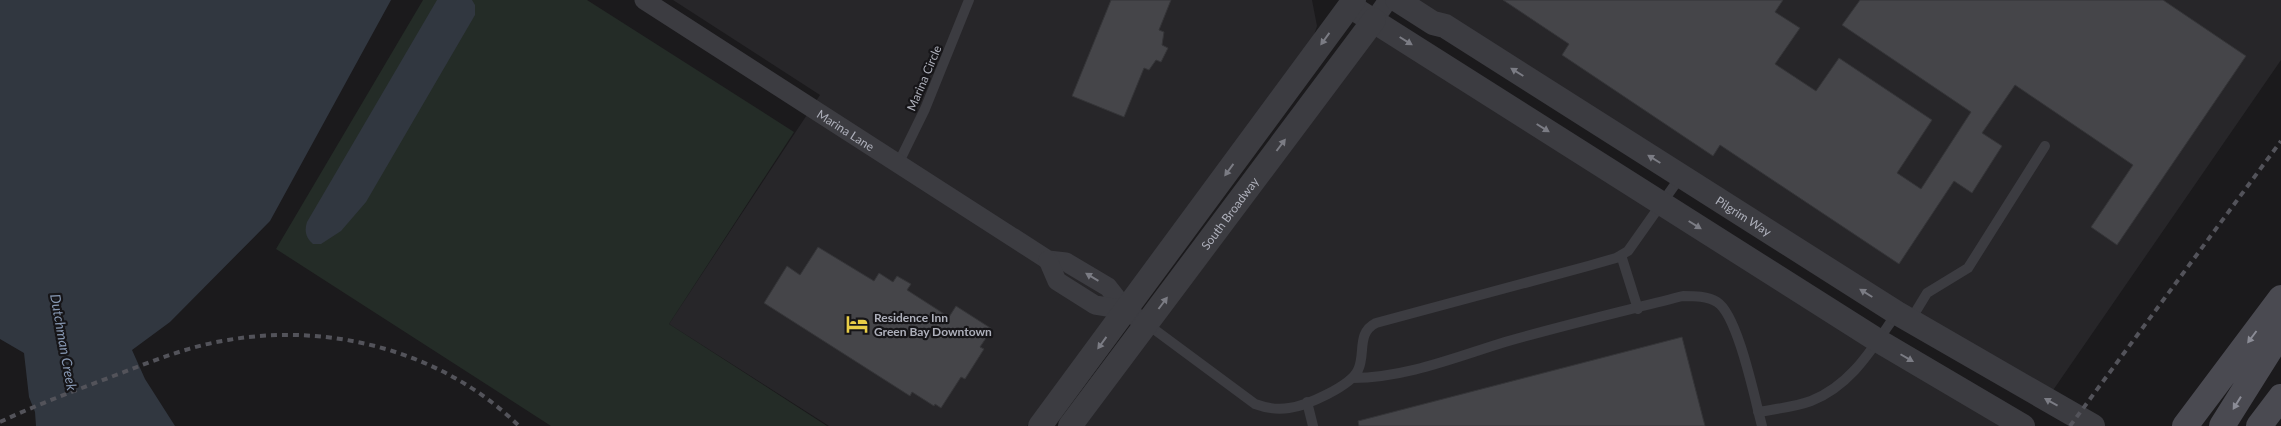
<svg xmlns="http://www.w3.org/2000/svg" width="2281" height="426" viewBox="0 0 2281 426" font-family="Lato,sans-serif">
<rect width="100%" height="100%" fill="#1b1a1c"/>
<!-- built -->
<path fill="#272629" d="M673 0H1312L1317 26 1311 44 1081 359 1027 426H829L669 324 820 95Z
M1397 0H2281V60L2047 399Z
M1374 20 2023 426H1070Z"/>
<!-- green -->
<path fill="#242c27" d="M423 0H587L794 132 669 324 827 426H551L276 249Z"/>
<!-- water -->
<path fill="#313740" d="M0 0H391L270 221 170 322 132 350 145 379 175 426H36L35 412 29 397 24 353 0 339Z
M437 0H472L475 5V15L366 202 341 231 321 244H313C306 238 304 231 307 222Z"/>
<!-- building -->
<path fill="#454549" stroke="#353538" d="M1111 0H1171L1159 30 1164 32 1162 45 1168 48 1161 62 1156 60 1149 70 1144 68 1124 117 1072 96Z
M1503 0H1783L1775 12 1800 28 1775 64 1816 91 1839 58 1932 120 1897 173 1921 189 1971 112 1842 25 1860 0H2163L2246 56 2117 245 2091 227 2133 165 2015 85 1982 133 2002 146 1972 193 1954 181 1899 264 1720 145 1713 156 1562 55 1569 44Z
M818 247 874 281 879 273 893 282 897 276 911 284 907 290 949 317 956 306 992 329 980 347 984 349 965 379 961 377 941 408 935 404 934 406 912 392 910 396 764 303 787 266 800 275Z
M1682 337 1705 426H1359L1358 421Z"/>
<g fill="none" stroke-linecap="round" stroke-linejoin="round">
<!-- service -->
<path stroke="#3c3c41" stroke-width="10" d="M898 164 925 109 969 0
M1621 255 1638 309
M1910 321 1927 293 1968 268 2045 146
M1147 324 1255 404C1266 408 1277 410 1289 408 1306 406 1351 386 1358 370 1366 354 1356 333 1376 323L1588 266 1616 258 1628 251 1681 176
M1353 378C1405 378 1456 357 1505 342 1564 325 1624 311 1683 296 1694 296 1708 296 1717 302 1738 315 1755 400 1762 426
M1307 402 1313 426
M1758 412C1775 409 1795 407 1811 401 1852 385 1873 347 1897 313"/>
<!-- minor -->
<g stroke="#3c3c41" stroke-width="19">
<path id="s1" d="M644 0 1048 260 1066 262 1108 287 1126 310 1136 317"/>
<path d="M1374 20 1388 0"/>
<path d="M1048 260 1057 281 1095 305 1126 310"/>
</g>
<!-- tertiary -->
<g stroke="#3c3c41" stroke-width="24">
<path id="s2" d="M1397 0 1433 23 1445 26 1897 313 2093 426"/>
<path d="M1350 6 1877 340 2023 426"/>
<path d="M1040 426 1354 0"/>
<path id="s3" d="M1070 426 1374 20"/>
</g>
<!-- secondary -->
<path stroke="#4a4a51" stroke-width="26" d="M2185 426 2281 298
M2222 426 2281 332
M2259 426 2281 397"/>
<!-- rail -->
<path stroke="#53535a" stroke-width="4" stroke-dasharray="6 5" stroke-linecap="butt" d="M0 422C38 404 77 390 116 375 153 361 189 346 228 340 331 322 444 352 519 426
M2070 426 2281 141"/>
</g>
<!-- one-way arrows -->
<defs><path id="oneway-solid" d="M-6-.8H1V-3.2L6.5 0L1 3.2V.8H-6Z" transform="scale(1.25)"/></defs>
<g fill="#7b7c84">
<use href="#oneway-solid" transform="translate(1325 39) rotate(126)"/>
<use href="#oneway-solid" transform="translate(1406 41) rotate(32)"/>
<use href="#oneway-solid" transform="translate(1517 72) rotate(-148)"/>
<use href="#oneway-solid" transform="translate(1543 128) rotate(32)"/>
<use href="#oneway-solid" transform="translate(1281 145) rotate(-53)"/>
<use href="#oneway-solid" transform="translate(1654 159) rotate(-148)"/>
<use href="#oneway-solid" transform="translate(1229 170) rotate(126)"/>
<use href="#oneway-solid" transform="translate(1695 225) rotate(32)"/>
<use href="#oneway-solid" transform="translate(1092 277) rotate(-149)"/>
<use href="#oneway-solid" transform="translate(1866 293) rotate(-148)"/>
<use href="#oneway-solid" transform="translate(1163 303) rotate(-53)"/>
<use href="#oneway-solid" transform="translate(1102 343) rotate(126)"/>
<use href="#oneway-solid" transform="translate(1907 358) rotate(30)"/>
<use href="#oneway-solid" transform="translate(2051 402) rotate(-151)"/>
</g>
<g fill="#8b8c96">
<use href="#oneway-solid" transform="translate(2252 337) rotate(127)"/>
<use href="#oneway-solid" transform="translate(2237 403) rotate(122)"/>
</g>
<!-- icons -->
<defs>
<g id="hotel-bare" transform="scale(1.725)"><path d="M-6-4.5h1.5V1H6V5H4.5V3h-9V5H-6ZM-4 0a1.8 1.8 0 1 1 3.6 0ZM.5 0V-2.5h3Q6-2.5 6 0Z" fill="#e8cd47" stroke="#161518" stroke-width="2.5" paint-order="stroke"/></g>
</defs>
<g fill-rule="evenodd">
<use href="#hotel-bare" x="857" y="324"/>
</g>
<g text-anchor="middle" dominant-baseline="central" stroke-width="4.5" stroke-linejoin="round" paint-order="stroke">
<!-- street labels -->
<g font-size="12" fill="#aeb0bb" stroke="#161518">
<text transform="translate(924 78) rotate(-67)">Marina Circle</text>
<text stroke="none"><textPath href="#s1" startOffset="240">Marina Lane</textPath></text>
<text stroke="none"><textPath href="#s3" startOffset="266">South Broadway</textPath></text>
<text stroke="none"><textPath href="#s2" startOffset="409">Pilgrim Way</textPath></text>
</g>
<!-- poi labels -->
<g font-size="12" font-weight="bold" fill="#aeb0bb" stroke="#161518" text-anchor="start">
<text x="874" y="317">Residence Inn<tspan x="874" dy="14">Green Bay Downtown</tspan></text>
</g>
<!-- water labels -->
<g font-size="14" font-style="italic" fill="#8798b3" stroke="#161518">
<text transform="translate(64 342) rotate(80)">Dutchman Creek</text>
</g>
</g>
</svg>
